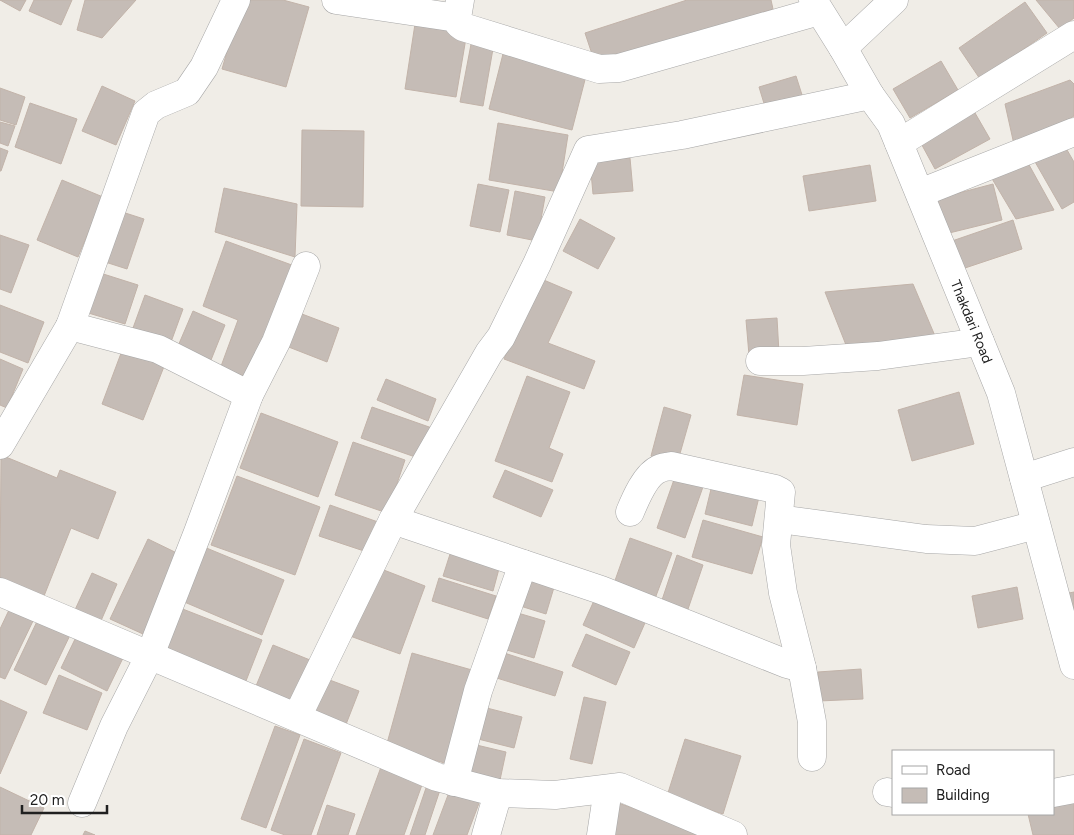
<svg xmlns="http://www.w3.org/2000/svg" width="1074" height="835" viewBox="0 0 1074 835" font-family="Figtree,sans-serif">
<rect width="100%" height="100%" fill="#f0ede7"/>
<!-- building -->
<path fill="#c5bcb6" stroke="#c2b3a9" d="M0 0H26L20 11Z
M34 0H72L61 25 29 11Z
M85 0H136L102 38 77 30Z
M242 0H283L309 7 286 87 222 69Z
M687 0H771L773 9 596 66 585 33Z
M1036 0H1074V18L1060 29Z
M1025 2 1047 33 980 79 959 48Z
M415 24 467 32 456 97 405 89Z
M472 39 494 43 483 106 460 102Z
M504 50 587 72 572 130 489 109Z
M941 61 958 90 910 118 893 89Z
M796 76 803 98 766 110 759 87Z
M1070 80 1074 84V116L1015 149 1005 104Z
M102 86 135 101 116 145 82 131Z
M0 88 25 97 16 125 0 120Z
M30 103 77 119 61 164 15 147Z
M971 106 990 139 935 169 917 136Z
M0 122 15 126 8 146 0 143Z
M498 123 568 135 559 192 489 180Z
M302 130 364 131 363 207 301 206Z
M1063 143 1074 162V202L1062 209 1034 160Z
M0 148 8 151 1 171H0Z
M630 158 633 191 593 194 590 161Z
M1028 163 1054 210 1016 219 991 177Z
M870 165 876 201 809 211 803 176Z
M62 180 103 197 78 257 37 240Z
M478 184 509 190 500 232 470 226Z
M993 184 1002 220 945 234 936 199Z
M224 188 297 204 295 257 215 232Z
M515 191 545 197 537 241 507 235Z
M116 210 144 219 127 269 99 260Z
M580 219 615 238 598 269 563 251Z
M1013 220 1022 249 962 269 952 241Z
M0 235 29 245 11 293 0 289Z
M226 241 300 268 256 379 220 369 238 320 203 306Z
M97 272 138 285 125 324 85 312Z
M539 278 572 292 548 343 595 361 584 389 504 359Z
M913 284 938 343 848 350 825 292Z
M145 295 183 309 171 342 133 328Z
M0 305 44 322 28 363 0 352Z
M193 311 225 325 211 360 178 346Z
M294 311 339 328 327 362 281 344Z
M777 318 779 353 749 355 746 320Z
M123 348 165 364 143 420 102 404Z
M0 359 23 369 7 408 0 405Z
M744 375 803 384 797 425 737 415Z
M527 376 570 392 549 448 563 454 552 482 495 461Z
M386 379 436 399 428 421 377 400Z
M959 392 974 444 912 461 898 410Z
M372 407 432 428 421 459 361 438Z
M664 407 691 415 677 464 651 456Z
M261 413 338 442 318 497 240 468Z
M353 442 405 460 387 513 335 495Z
M1 455 57 478 60 470 116 492 98 539 71 528 42 601 0 584Z
M505 470 553 490 541 517 493 497Z
M676 474 704 484 685 538 657 528Z
M237 476 320 507 295 575 211 545Z
M712 485 759 497 752 526 705 514Z
M330 505 378 522 367 552 319 536Z
M703 520 763 537 752 574 692 557Z
M630 538 672 553 653 604 612 589Z
M148 539 181 555 143 634 110 619Z
M204 547 284 580 262 635 182 601Z
M451 551 500 565 493 591 443 576Z
M677 555 703 565 687 612 661 603Z
M376 567 425 586 400 654 350 636Z
M92 573 117 584 100 623 74 612Z
M526 575 555 584 546 614 517 605Z
M439 578 496 596 488 619 432 601Z
M1017 587 1023 619 978 628 972 596Z
M1074 592V629L1069 593Z
M597 594 648 616 634 648 583 625Z
M175 606 262 640 244 686 157 653Z
M9 610 33 621 5 679 0 677V629Z
M511 611 545 621 534 658 500 648Z
M41 613 73 629 46 685 14 670Z
M586 634 630 652 616 685 572 666Z
M77 635 123 658 107 691 61 668Z
M273 645 310 660 292 701 256 686Z
M495 650 563 672 555 696 487 675Z
M412 653 479 672 452 765 386 747Z
M861 669 863 699 819 701 818 672Z
M59 675 102 693 87 730 43 713Z
M327 679 359 691 343 732 311 720Z
M584 697 606 702 592 764 570 759Z
M0 700 27 712 0 774Z
M479 706 522 717 514 748 470 737Z
M275 726 300 735 266 828 241 819Z
M304 739 341 753 311 835H285L271 830Z
M685 739 741 756 723 814 667 796Z
M468 743 506 752 500 780 462 772Z
M381 767 423 782 404 835H356Z
M427 785 440 790 425 835H410Z
M0 787 44 808 31 835H0Z
M451 787 481 798 467 835H433Z
M1074 799V835H1033L1028 814H1053V803Z
M618 803 703 832 702 835H607Z
M327 805 355 814 348 835H317Z
M85 831 95 835H83Z"/>
<g fill="none" stroke-linecap="round" stroke-linejoin="round">
<!-- street casing -->
<g stroke="#a7a7a7" stroke-width="29">
<g id="street">
<path d="M336 0 457 18"/>
<path d="M460 0 457 18 459 24 463 27 599 69 619 68 819 11"/>
<path id="s1" d="M813 0 843 48 870 95 891 124 1001 393 1074 665"/>
<path d="M843 48 894 0"/>
<path d="M899 143 1074 35"/>
<path d="M920 193 1074 132"/>
<path d="M70 326 158 349 249 395"/>
<path d="M760 361H803L878 356 980 342"/>
<path d="M0 445 70 326 146 113 156 105 187 92 204 67 236 0"/>
<path d="M1024 478 1074 462"/>
<path d="M630 512C635 500 646 474 659 469 662 467 667 467 671 466L775 489 781 492 776 545 783 593 802 668 812 722V757"/>
<path d="M779 519 926 539 975 541 1036 525"/>
<path d="M393 520 601 590 787 664 802 668"/>
<path d="M0 592 437 777 498 793 555 795 620 787 733 835"/>
<path d="M297 717 393 520 489 353 501 337 537 264 588 150 682 135 870 95"/>
<path d="M454 782 478 691 523 564"/>
<path d="M887 792 893 793"/>
<path d="M1053 793 1074 789"/>
<path d="M82 803 114 726 150 655 198 532 249 395 276 342 306 266"/>
<path d="M486 835 498 793"/>
<path d="M601 835 608 789"/>
</g>
</g>
<!-- street -->
<use href="#street" stroke="#fff" stroke-width="28"/>
</g>
<g text-anchor="middle" dominant-baseline="central" stroke-width="5" stroke-linejoin="round" paint-order="stroke">
<!-- street labels -->
<g font-size="14" fill="#202020" stroke="#fff">
<text stroke="none"><textPath href="#s1" startOffset="360">Thakdari Road</textPath></text>
</g>
</g>
<!-- legend -->
<rect x="892" y="750" width="162" height="65" fill="#ffffff" stroke="#a6a6a6"/>
<rect x="902" y="766" width="25" height="8" fill="#ffffff" stroke="#a6a6a6"/>
<text x="936" y="775" font-size="15" fill="#202020">Road</text>
<rect x="902" y="788" width="25" height="15" fill="#c5bcb6" stroke="#a6a6a6"/>
<text x="936" y="800" font-size="15" fill="#202020">Building</text>
<!-- scale -->
<path d="M22 805v8h85v-8" fill="none" stroke="#202020" stroke-width="2.5"/>
<text x="30" y="805" font-size="15" fill="#202020" stroke="#ffffff" stroke-width="4" paint-order="stroke">20 m</text>
</svg>
